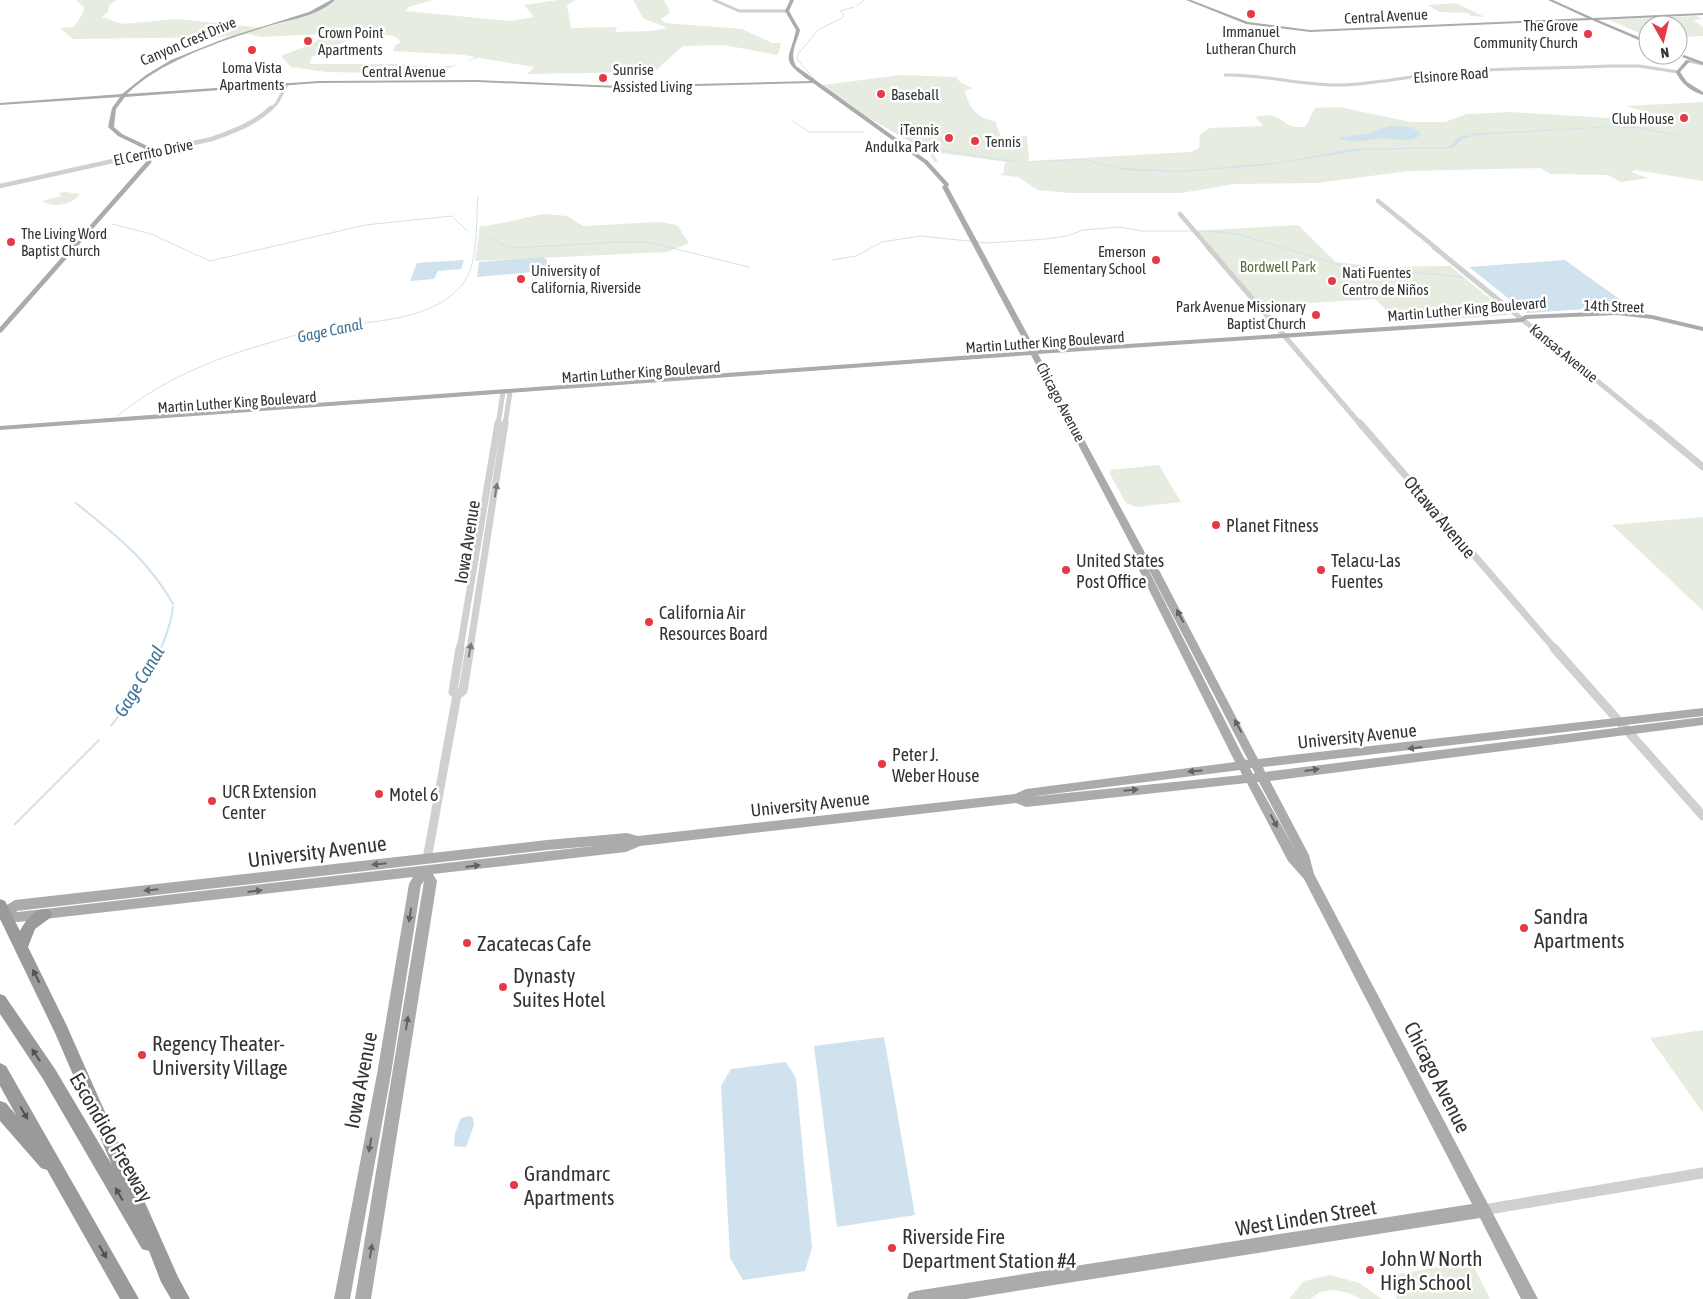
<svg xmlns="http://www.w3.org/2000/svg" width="1703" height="1299" viewBox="0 0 1703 1299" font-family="'Asap Condensed',sans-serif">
<rect width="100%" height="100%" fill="#fff"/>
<!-- green -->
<path fill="#e6ecdf" d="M76 0H117L109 5 108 12 102 17 122 24 177 19 264 28 310 14 336 0H432L409 7 405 11 510 21 534 17 524 5 558 0H576L567 5 571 28 617 27 615 32 652 31 667 28 643 18 633 0H664L670 13 661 19 665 23 742 29 772 43H781L778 55 724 45 683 46 654 72 527 74 534 67 479 58 467 61 475 57 464 55 393 51 395 45 400 43 399 39C376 25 332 46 311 58L310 64H398L439 67 457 65 436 74 327 72 291 67 281 56 314 43 325 34 260 37 249 34 222 37 73 39 60 28 74 27 83 13 84 7Z
M1456 3 1485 17 1471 16 1468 13 1440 12 1427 5Z
M1695 16 1703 19 1693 20 1703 27V36L1678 37V25H1648V37L1610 20Z
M901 75 956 77 961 83 972 88 965 91C968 107 978 119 995 121L1002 139 1027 136 1029 161 1191 152 1199 148 1200 134 1210 128 1264 126 1255 117C1261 116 1267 115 1272 116 1287 119 1286 131 1306 126L1315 108 1340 107 1410 122H1445L1467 114 1511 112 1656 121 1658 115 1626 106 1703 102V181L1635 170 1631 172 1648 178 1621 182 1608 175 1550 174 1541 168 1409 171 1317 183 1234 184 1181 193H1070L1038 190 1018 177 1000 175 1004 172V165L1007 162 933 152 938 162H934L929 152 860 113 822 85Z
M65 192 80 194C73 204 53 209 42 201L61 196 59 193Z
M545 214 567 216 583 226 659 222 677 225 689 243 667 252 475 261 480 226C503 225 522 217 545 214Z
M1298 225 1336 262 1379 267 1450 266 1510 315 1400 323 1375 299 1262 306 1196 231Z
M1159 465 1181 502 1136 507 1126 503 1110 474 1111 470Z
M1703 517V611L1612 525Z
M1703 1030V1113L1650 1038Z
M1466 1262 1474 1267 1490 1299H1397L1387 1276Z
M1330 1275 1359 1283 1382 1299H1361L1349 1293 1334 1290 1320 1292 1310 1299H1289L1304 1281Z"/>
<!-- water -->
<path fill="#cfe2ee" d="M1389 126 1409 127 1419 131 1421 135C1408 145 1390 136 1375 139 1362 141 1350 143 1337 138L1367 134Z
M1619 126 1637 127 1703 140 1634 128 1609 127 1476 135 1467 134Z
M1463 135 1470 137 1462 139 1453 148 1363 150 1267 165 1183 172 1124 170 1084 160 1013 162 1085 159 1119 168 1181 171 1283 162 1351 149 1446 147 1451 146 1454 141Z
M542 257 547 260V269L544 271 477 277 479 262Z
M464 260 461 269 438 271 434 279 410 281 417 263Z
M1565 260 1629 306 1527 313 1469 267Z
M884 1037 915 1215 837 1227 814 1046Z
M786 1062 796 1078 812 1248 805 1271 743 1280 730 1258 721 1086 731 1069Z
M470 1116 473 1118 474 1125 466 1147 454 1146 455 1133 461 1118Z"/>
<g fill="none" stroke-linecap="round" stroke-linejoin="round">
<!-- stream-far1 -->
<path stroke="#cfe2ee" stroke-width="1" d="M857 6 864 0
M814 79 797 59 798 54 818 30 842 18 844 15 840 11 854 7
M793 121 809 132H863
M891 130 922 147 1016 162
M1465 137 1475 135
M112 224 151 234 210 261 365 225 452 216 467 231
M485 235 505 246 516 248 615 242H648L749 267
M832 260 856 256 882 242 921 236 987 243 1046 239 1067 236 1083 230 1120 227 1141 231H1211L1237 234 1340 265 1462 277
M117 416C160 382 209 360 262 345 284 338 306 332 328 328 372 320 439 322 466 279 478 260 476 219 478 197"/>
<!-- stream -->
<path stroke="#cfe2ee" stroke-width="2" d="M76 503C116 536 147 558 173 604
M111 726C137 691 167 652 173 607
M15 824 99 740"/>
<!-- minor-far5 -->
<path stroke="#d0d0d0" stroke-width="3" d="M714 0 739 11H787
M1688 61 1703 64
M1225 75C1265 74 1301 86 1342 85 1372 84 1402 78 1432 74 1490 67 1551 69 1610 66H1639L1678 72
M270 110 277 103 287 84"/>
<!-- minor-far4 -->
<path stroke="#d0d0d0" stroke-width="4.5" d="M0 186 212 139C234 131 254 124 271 108
M1378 201 1436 248
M1180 214 1209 248"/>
<!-- minor-far3 -->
<path stroke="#d0d0d0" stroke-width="5" d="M1208 247 1361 425
M1434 247 1651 425
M498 425 503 392
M505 425 510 392"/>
<!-- minor-far2 -->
<path stroke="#d0d0d0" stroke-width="7" d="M1360 423 1555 649
M1650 423 1703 467
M460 649 498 423
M470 649 505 423"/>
<!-- minor-far1 -->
<path stroke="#d0d0d0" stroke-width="9" d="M1554 648 1703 816
M457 695 463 691 470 648
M427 859 457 695 453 692 460 648"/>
<!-- minor -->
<path stroke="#d0d0d0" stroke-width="11" d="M1483 1210 1703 1173"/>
<!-- major -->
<path fill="#ababab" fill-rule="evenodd" d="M331 0H335C317 16 293 19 272 25 227 39 161 60 127 94L319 81 477 80 619 86 810 81C779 58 789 62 796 30L785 11 790 0H794L789 11 800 30C797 43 789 53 796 66L928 161 949 184 948 187 1036 350 1521 318 1525 315 1617 311 1652 315 1703 327V331L1652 319 1617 315 1527 319 1523 322 1038 354 1151 564 1159 570 1258 759 1703 708V716L1263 767 1265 772 1703 717V725L1270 781 1309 855 1314 874 1538 1299H1521L1480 1218 966 1299H907L909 1293 915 1291 1472 1204 1304 879 1288 861 1247 783 1026 807 1016 803 640 846 626 852 433 874 437 881 371 1299H355L424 881 421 885 391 1074 350 1299H334L377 1074 409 884 413 877 18 922 0 919V909L15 900 547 840 627 833 638 836 1015 794 1026 789 1235 762 1139 570 1142 566 1031 355 0 430V426L1029 351 942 187 944 185 924 163 813 83 619 88 477 82 319 83 125 97 116 109 114 127 122 134 154 149 151 163 2 332 0 333V327L145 163 149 151 118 136 108 127 112 108 120 97 0 105V103L122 94 146 75 171 60 226 38 309 12ZM1149 571 1150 572 1248 760H1246L1244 758ZM1250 768H1252L1255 773 1253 774ZM1240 770 1242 775 1028 797ZM1257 782H1259L1295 850ZM594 846 18 912 16 911 547 850Z
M1186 0H1191L1248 22 1310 30 1587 18 1548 0H1553L1593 18 1703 13V15L1598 20 1648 41V44L1592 20 1310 32 1246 24Z
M1684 55 1703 62V65L1682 57Z
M1686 60 1690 61 1680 72 1687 82 1703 92V95C1691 91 1681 84 1676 72Z"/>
<!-- highway -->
<path fill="#9a9a9a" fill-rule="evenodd" d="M0 899 5 901 20 931C25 921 37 905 50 910L52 914 50 918 35 929 28 947 66 1024 178 1277 190 1299H171L161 1282 149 1251 142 1249 43 1079 0 1014V994L5 996 55 1069 112 1165 55 1033 0 919Z
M0 1063 6 1066 139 1299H120L47 1170 41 1168 0 1121V1101L6 1103 16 1115 0 1086Z"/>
</g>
<!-- one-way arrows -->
<defs><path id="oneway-solid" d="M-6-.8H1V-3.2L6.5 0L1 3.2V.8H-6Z" transform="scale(1.25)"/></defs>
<g fill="#7a7a7a">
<use href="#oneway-solid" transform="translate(496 490) rotate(-81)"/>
<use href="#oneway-solid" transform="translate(470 650) rotate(-80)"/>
</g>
<g fill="#636363">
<use href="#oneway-solid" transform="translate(1180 616) rotate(-118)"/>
<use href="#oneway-solid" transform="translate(1238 726) rotate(-118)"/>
<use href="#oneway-solid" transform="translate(1415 748) rotate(173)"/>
<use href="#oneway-solid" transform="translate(1312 770) rotate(-8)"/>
<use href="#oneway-solid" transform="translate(1195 771) rotate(174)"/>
<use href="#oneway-solid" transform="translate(1131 790) rotate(-5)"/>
<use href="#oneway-solid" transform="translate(1274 821) rotate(62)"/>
<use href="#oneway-solid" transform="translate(379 864) rotate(174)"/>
<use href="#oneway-solid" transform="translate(473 866) rotate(-7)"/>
<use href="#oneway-solid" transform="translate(151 890) rotate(174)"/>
<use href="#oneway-solid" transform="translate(255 891) rotate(-7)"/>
<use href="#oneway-solid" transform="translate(410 915) rotate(99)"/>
<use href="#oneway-solid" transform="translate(407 1023) rotate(-81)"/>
<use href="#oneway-solid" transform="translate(370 1145) rotate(100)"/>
<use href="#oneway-solid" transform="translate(371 1251) rotate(-81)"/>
</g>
<g fill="#525252">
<use href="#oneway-solid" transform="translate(36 976) rotate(-117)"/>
<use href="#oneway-solid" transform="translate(36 1055) rotate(-124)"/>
<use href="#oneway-solid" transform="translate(24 1113) rotate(60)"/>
<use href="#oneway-solid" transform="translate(119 1194) rotate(-120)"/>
<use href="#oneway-solid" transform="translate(103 1252) rotate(60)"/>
</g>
<!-- markers -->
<g fill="#e63946" stroke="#fff" stroke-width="2">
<circle cx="1251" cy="14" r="5"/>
<circle cx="1588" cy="34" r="5"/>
<circle cx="308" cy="41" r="5"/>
<circle cx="252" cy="50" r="5"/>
<circle cx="603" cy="78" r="5"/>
<circle cx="881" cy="94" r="5"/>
<circle cx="1684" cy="118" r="5"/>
<circle cx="949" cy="138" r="5"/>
<circle cx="975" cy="141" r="5"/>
<circle cx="11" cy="242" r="5"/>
<circle cx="1156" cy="260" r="5"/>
<circle cx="521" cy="279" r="5"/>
<circle cx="1332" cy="281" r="5"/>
<circle cx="1316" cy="315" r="5"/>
<circle cx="1216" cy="525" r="5"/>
<circle cx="1066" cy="570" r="5"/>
<circle cx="1321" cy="570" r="5"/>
<circle cx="649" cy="622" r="5"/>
<circle cx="882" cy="764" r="5"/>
<circle cx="379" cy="794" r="5"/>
<circle cx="212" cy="801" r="5"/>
<circle cx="1524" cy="928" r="5"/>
<circle cx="467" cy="943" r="5"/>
<circle cx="503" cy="987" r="5"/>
<circle cx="142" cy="1055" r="5"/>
<circle cx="514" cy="1185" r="5"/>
<circle cx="892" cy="1248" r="5"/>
<circle cx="1370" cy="1270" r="5"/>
</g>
<g text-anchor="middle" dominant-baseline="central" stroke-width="5" stroke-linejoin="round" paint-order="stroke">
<!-- far-street labels -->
<g font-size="15" fill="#333" stroke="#fff">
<text transform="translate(1386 16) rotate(-3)">Central Avenue</text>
<text transform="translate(188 41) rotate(-23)">Canyon Crest Drive</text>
<text x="404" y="71">Central Avenue</text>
<text transform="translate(1451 75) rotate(-4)">Elsinore Road</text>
<text transform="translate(153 152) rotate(-12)">El Cerrito Drive</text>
<text transform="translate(1614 306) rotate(2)">14th Street</text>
<text transform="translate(1467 309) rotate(-5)">Martin Luther King Boulevard</text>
<text transform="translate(1045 342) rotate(-4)">Martin Luther King Boulevard</text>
<text transform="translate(1564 353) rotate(39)">Kansas Avenue</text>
<text transform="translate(641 372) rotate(-4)">Martin Luther King Boulevard</text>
<text transform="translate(237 402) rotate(-4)">Martin Luther King Boulevard</text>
<text transform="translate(1061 402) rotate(62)">Chicago Avenue</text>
</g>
<!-- far-poi labels -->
<g font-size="15" fill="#333" stroke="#fff" text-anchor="start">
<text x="1578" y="25" text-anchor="end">The Grove<tspan x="1578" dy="17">Community Church</tspan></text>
<text x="1251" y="31" text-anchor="middle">Immanuel<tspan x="1251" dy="17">Lutheran Church</tspan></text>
<text x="318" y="32">Crown Point<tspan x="318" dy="17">Apartments</tspan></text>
<text x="252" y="67" text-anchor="middle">Loma Vista<tspan x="252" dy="17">Apartments</tspan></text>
<text x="613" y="69">Sunrise<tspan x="613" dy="17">Assisted Living</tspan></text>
<text x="891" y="94">Baseball</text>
<text x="1674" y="118" text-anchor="end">Club House</text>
<text x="939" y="129" text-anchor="end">iTennis<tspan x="939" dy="17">Andulka Park</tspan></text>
<text x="985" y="141">Tennis</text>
<text x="21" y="233">The Living Word<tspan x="21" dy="17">Baptist Church</tspan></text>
<text x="1146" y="251" text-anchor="end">Emerson<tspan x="1146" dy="17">Elementary School</tspan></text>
<text x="531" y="270">University of<tspan x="531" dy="17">California, Riverside</tspan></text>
<text x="1342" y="272">Nati Fuentes<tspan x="1342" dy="17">Centro de Niños</tspan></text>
<text x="1306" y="306" text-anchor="end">Park Avenue Missionary<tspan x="1306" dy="17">Baptist Church</tspan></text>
</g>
<!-- far-park labels -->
<g font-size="15" fill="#56703f" stroke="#fff">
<text x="1278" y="266">Bordwell Park</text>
</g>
<!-- far-water labels -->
<g font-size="16" font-style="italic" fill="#3f7597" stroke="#fff">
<text transform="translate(330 330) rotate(-12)">Gage Canal</text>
</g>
<!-- street labels -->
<g font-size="18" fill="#333" stroke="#fff">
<text transform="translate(1440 517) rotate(50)">Ottawa Avenue</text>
<text transform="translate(467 542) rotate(-81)">Iowa Avenue</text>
<text transform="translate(1357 736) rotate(-6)">University Avenue</text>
<text transform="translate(810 804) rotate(-6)">University Avenue</text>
</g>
<!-- poi labels -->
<g font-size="18" fill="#333" stroke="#fff" text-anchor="start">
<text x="1226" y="525">Planet Fitness</text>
<text x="1076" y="560">United States<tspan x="1076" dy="21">Post Office</tspan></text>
<text x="1331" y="560">Telacu-Las<tspan x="1331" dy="21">Fuentes</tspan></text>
<text x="659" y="612">California Air<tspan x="659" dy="21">Resources Board</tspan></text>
<text x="892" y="754">Peter J.<tspan x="892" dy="21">Weber House</tspan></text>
<text x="222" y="791">UCR Extension<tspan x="222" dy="21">Center</tspan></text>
<text x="389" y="794">Motel 6</text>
</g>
<!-- water labels -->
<g font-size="19" font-style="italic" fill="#3f7597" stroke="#fff">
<text transform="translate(139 681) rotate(-59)">Gage Canal</text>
</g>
<!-- near-street labels -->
<g font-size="21" fill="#333" stroke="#fff">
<text transform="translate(317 851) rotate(-7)">University Avenue</text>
<text transform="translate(1438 1077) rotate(63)">Chicago Avenue</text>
<text transform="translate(360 1080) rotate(-79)">Iowa Avenue</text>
<text transform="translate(112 1137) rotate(60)">Escondido Freeway</text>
<text transform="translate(1306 1217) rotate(-9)">West Linden Street</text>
</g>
<!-- near-poi labels -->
<g font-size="21" fill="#333" stroke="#fff" text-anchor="start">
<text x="1534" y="916">Sandra<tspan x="1534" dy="24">Apartments</tspan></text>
<text x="477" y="943">Zacatecas Cafe</text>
<text x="513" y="975">Dynasty<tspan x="513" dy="24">Suites Hotel</tspan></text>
<text x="152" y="1043">Regency Theater-<tspan x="152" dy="24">University Village</tspan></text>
<text x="524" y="1173">Grandmarc<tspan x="524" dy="24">Apartments</tspan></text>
<text x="902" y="1236">Riverside Fire<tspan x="902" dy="24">Department Station #4</tspan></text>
<text x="1380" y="1258">John W North<tspan x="1380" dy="24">High School</tspan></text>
</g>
</g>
<!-- north arrow -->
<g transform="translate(1663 40) rotate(172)"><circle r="24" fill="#ffffff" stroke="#adadad"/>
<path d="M0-4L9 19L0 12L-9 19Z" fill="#e63946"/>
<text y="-8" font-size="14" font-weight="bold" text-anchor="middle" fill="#333333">N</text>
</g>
</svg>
